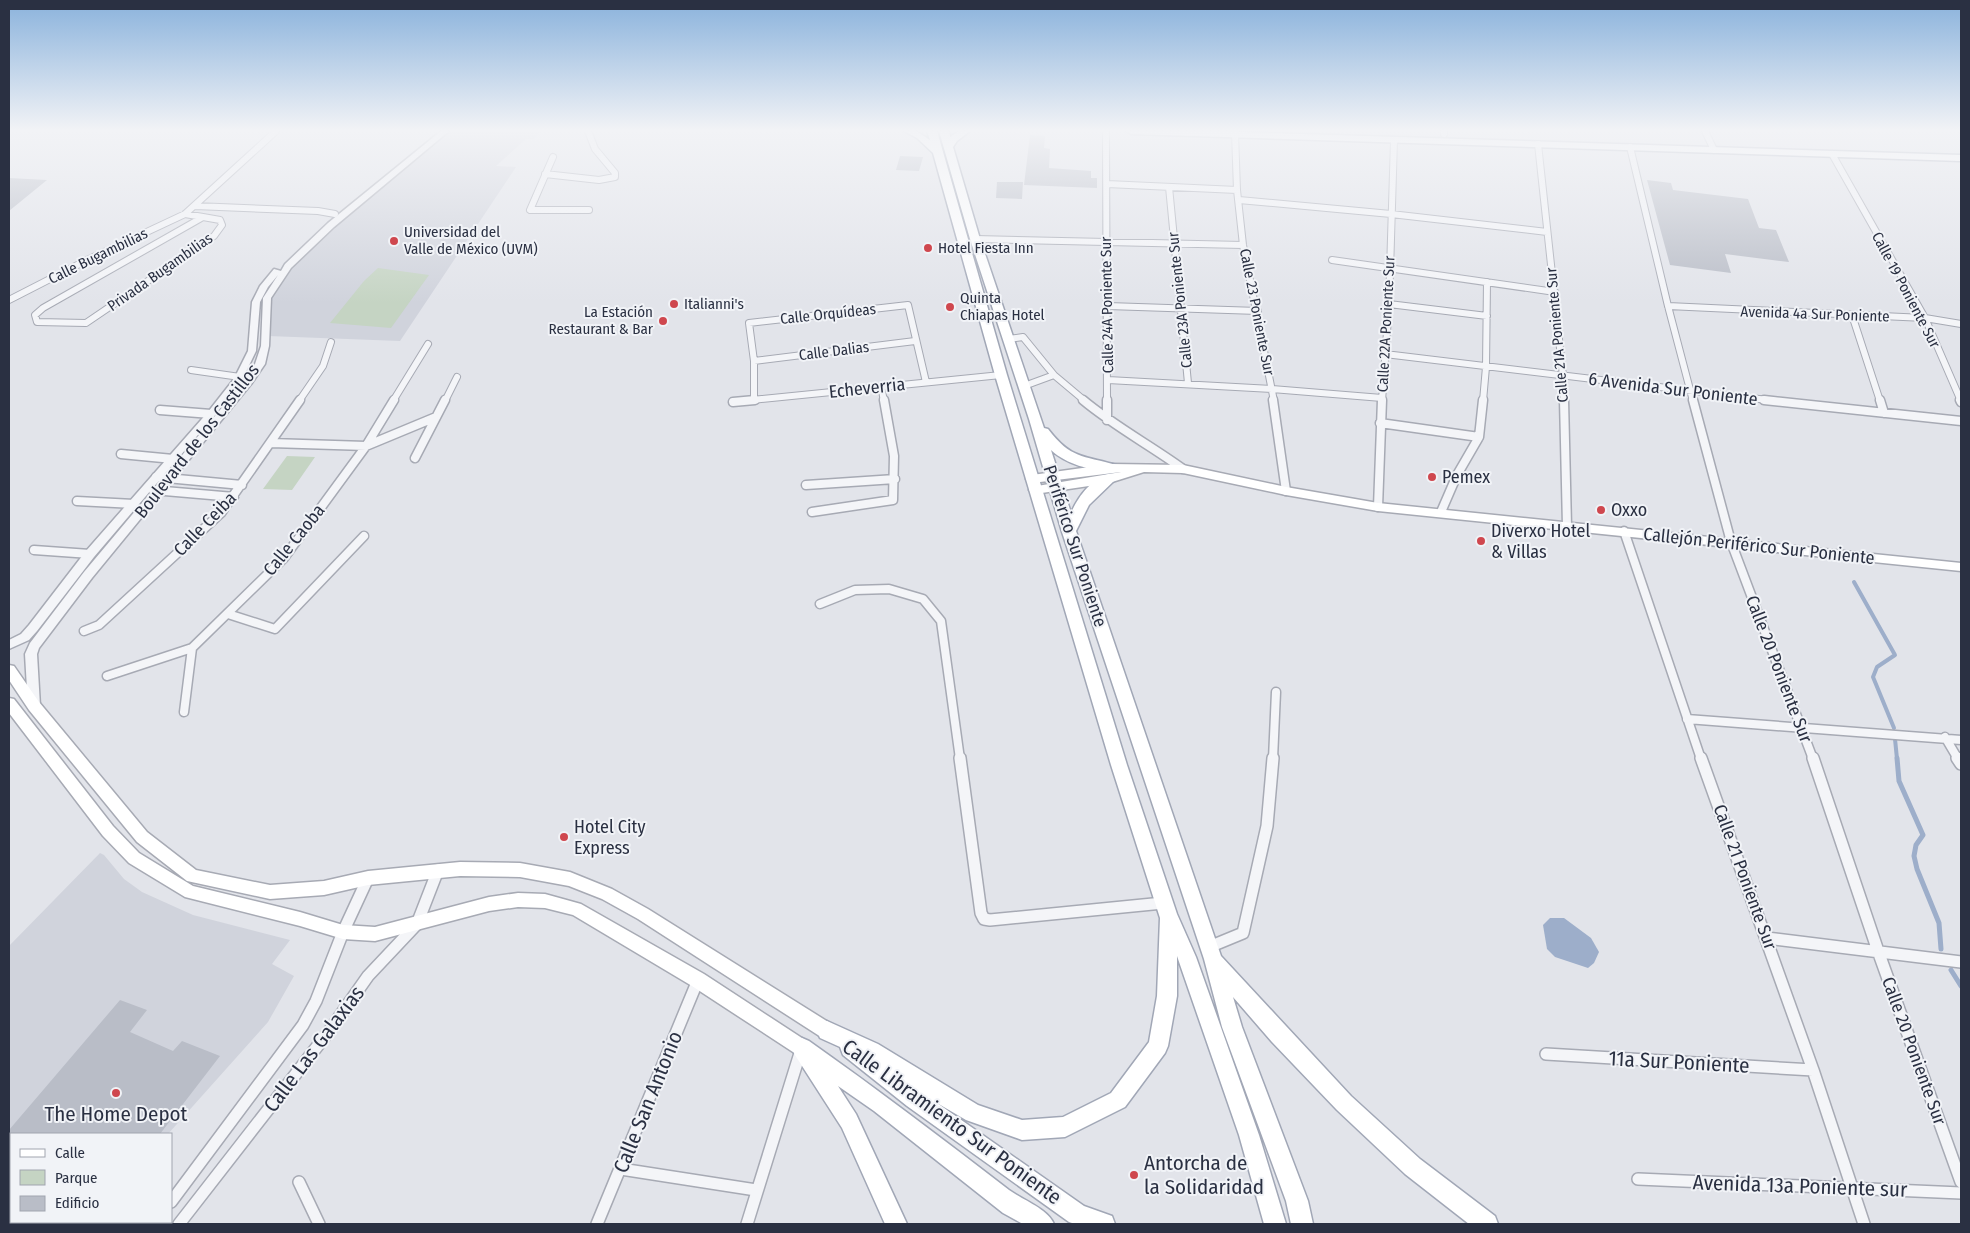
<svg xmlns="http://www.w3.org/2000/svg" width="1970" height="1233" viewBox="0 0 1970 1233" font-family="'Fira Sans Condensed',sans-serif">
<rect width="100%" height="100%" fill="#e2e4ea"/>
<!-- built -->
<path fill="#d0d3dc" d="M449 131H540L534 139H526L496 166 516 167 400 341 268 336 270 302 286 273 340 222Z
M100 853 104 855 124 879 142 892 193 915 290 940 272 964 294 976 268 1022 168 1134H11V1222H98L96 1224H9V946Z"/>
<!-- green -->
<path fill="#c5d4c3" d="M378 268 429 275 391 328 330 323 364 281Z
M287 456 315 457 292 490 263 489Z"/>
<!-- water -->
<path fill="#9daeca" d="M1550 918H1564L1591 938 1599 952 1594 963 1588 968 1555 957 1547 949 1543 925Z"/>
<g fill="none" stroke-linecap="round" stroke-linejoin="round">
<!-- stream-far1 -->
<path stroke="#9daeca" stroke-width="4" d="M1854 582 1895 655 1877 667 1873 677 1894 728
M1895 739 1897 759"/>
<!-- stream -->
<path stroke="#9daeca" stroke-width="5" d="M1897 758 1899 781 1923 835 1916 845 1914 856 1917 869 1939 923 1941 949
M1951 970 1961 986"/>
</g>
<!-- building -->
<path fill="#b9bdc7" d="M1030 135 1045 136 1044 148 1050 149 1049 168 1091 171V178H1097V188L1024 185Z
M900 156 923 157 919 171 896 170Z
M9 178 47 180 9 211Z
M1647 180 1671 183 1673 190 1748 199 1759 228 1776 230 1789 262 1725 254 1731 273 1670 265Z
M997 182H1023L1022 199 996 198Z
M120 1000 147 1010 130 1032 173 1051 182 1041 220 1056 160 1134H9V1130Z"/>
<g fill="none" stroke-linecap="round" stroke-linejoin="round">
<!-- minor-far2 casing -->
<g stroke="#a7aab4" stroke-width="8">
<path id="minor-far2" d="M1106 131 1107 401
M1444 131V134
M1705 131 1714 150
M1235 133 1237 190 1243 245 1274 401
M1538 144 1563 376 1564 401
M1630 147 1668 306 1693 401
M1832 154 1925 318 1961 401
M553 157 530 210H589
M545 174 599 180 615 177V173L595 149 588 131
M1107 184 1237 190
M1169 187 1188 383
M1239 200 1391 214 1547 232
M195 206 318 211 335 214
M185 214 203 217
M203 217 220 220 222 225 214 236 86 323 37 322 35 315 43 308Z
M975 239 1243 245
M1332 260 1555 292
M9 300 89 259 185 214 276 131
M1389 304 1487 316
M1108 306 1258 311
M1668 306 1925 318 1961 324
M1852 315 1880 401
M1008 339 1023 337 1054 375
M1385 354 1776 401
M754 361 915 341
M191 370 240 377
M1108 380 1272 389 1382 398
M881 386 884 401
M1024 386 1054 375 1085 401
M754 399V361L749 323 908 305 926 382
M299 401 323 366 331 342
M393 401 428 344
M445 401 457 377
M742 401 1001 375
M1382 401 1389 304 1394 140
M1483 401 1486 367 1487 282"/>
</g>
<!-- minor-far1 casing -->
<g stroke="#a7aab4" stroke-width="11">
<path id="minor-far1" d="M1083 400C1114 426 1150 445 1183 469
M1273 400 1286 491
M1564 400 1567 526
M1693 400 1731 542 1813 759
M1764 400 1961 421
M1880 400 1884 413
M1960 400 1961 402
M733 402 755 400
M160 410 211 414
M1107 420V400
M1380 423 1479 437
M271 443 366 446 436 417
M121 454 173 459
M415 458 445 400
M156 477 242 485
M806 485 895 479
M153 490 234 497
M77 501 134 504
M1378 507 1382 400
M812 512 893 500 894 456 884 400
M1441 512 1457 475 1479 437 1483 400
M1624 531 1701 759
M34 550 90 554
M820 604 855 590 889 589 923 599 941 621 960 759
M228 614 275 629 364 536
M84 631 99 625 221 513 300 400
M107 676 192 648 284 558 366 446 394 400
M184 712 192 648
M1687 719 1961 740
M1945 737 1958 759
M1273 759 1276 692"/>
</g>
<!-- minor casing -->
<g stroke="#a7aab4" stroke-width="14">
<path id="minor" d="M960 758 981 913 984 919 990 920 1163 903
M1701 758 1813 1070 1864 1224
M1813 758 1878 951 1961 1182
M1957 758 1961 764
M1767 938 1961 962
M1209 947 1243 933 1267 826 1273 758
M1546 1054 1813 1070
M621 1169 756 1190
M1638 1179 1961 1193
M299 1182 319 1224
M171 1202 303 1025 316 1001 343 932 368 878
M154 1224 156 1222
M179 1224 330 1030 368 976 417 924 438 870
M597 1224 698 980
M747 1224 801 1050"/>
</g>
<!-- tertiary casing -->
<g stroke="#a7aab4" stroke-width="3">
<path id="tertiary" d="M441 131H449L334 227 291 268 271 298 269 346 265 364 252 383 92 578 39 648 37 654 40 706 38 709 34 711 30 709 28 706 25 654 30 643 84 572 246 379 255 364 261 346 263 298 278 275 268 287 260 302 256 351 241 382 214 416 94 557 37 631 29 640 9 649V640L21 634 29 625 86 551 208 412 234 379 248 351 252 302 260 286 274 269 281 271 285 264 328 223Z"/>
</g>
<!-- secondary casing -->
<g stroke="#a7aab4" stroke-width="3">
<path id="secondary" d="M1111 464 1183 465 1286 487 1378 503 1961 563V571L1378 511 1286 495 1183 473 1144 472 1109 483 1035 494 1029 490 1031 487 1121 472 1032 483 1026 479 1032 475Z
M9 665 14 666 39 702 147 832 196 870 270 885 324 881 368 871 460 862 520 863 570 872 612 889 648 909 833 1025 835 1031 833 1037 827 1039 821 1037 638 919 602 899 569 886 520 877 460 876 368 885 324 895 270 899 187 881 137 842 29 710 9 680Z
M9 698 14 699 113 826 139 853 193 886 300 912 343 925 375 927 489 897 518 893 545 894 581 904 704 974 808 1042 810 1048 808 1054 802 1056 796 1054 692 986 573 915 545 908 518 907 489 911 375 941 343 939 300 926 185 897 129 863 103 836 9 713Z"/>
</g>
<!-- primary casing -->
<g stroke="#a1a7b6" stroke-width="3">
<path id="primary" d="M904 131H916L930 140 927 131H937L1007 375 1127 765 1177 914 1196 957 1259 1135 1286 1224H1264L1239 1135 1177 956V996L1168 1046 1165 1053 1125 1107 1065 1137 1022 1140 966 1120 937 1103 1084 1206 1112 1216 1115 1224H1075L1069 1222 907 1106 843 1055 840 1047 820 1038 817 1031 820 1024 827 1021 878 1044 978 1105 1022 1120 1063 1117 1111 1093 1149 1042 1157 996 1160 918 1111 765 995 375 933 153 917 138Z
M939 131H949L950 137 959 131H970L957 141 953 147 980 239 1044 428 1048 429C1071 459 1082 455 1116 465L1118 468 1116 471 1111 473C1089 469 1067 465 1051 450L1071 513C1078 497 1091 479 1109 474L1114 476 1116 479 1089 505 1076 531 1221 956 1351 1096 1420 1159 1495 1216 1498 1224H1469L1405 1174 1337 1110 1272 1042 1233 997 1242 1027 1308 1201 1313 1224H1291L1286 1201 1222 1027 1204 959 1062 532 1029 419 970 239Z
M1126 131H1209L1961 155V161L1131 134Z
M802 1038 809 1041C877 1089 943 1139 1009 1190 1023 1200 1048 1209 1054 1224H1023L1003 1213 874 1111 838 1086 856 1114 907 1224H885L842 1128 795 1055 792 1048 795 1041Z"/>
</g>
<!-- minor-far2 -->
<use href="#minor-far2" stroke="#f4f5f8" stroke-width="6"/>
<!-- minor-far1 -->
<use href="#minor-far1" stroke="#f4f5f8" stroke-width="8"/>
<!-- minor -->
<use href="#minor" stroke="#f4f5f8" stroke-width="11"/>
<!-- tertiary -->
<use href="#tertiary" fill="#f4f5f8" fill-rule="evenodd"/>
<!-- secondary -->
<use href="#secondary" fill="#fff" fill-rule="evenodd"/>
<!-- primary -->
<use href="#primary" fill="#fff" fill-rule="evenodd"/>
</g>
<!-- sky -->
<linearGradient id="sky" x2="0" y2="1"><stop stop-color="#8ab2dc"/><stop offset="0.43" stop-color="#f2f3f6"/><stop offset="1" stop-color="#f2f3f6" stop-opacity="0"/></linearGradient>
<rect width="1970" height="303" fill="url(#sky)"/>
<!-- markers -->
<g fill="#cf474e" stroke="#f1f3f7" stroke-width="2">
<circle cx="394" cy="241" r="5"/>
<circle cx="928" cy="248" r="5"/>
<circle cx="674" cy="304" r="5"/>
<circle cx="950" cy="307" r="5"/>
<circle cx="663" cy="321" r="5"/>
<circle cx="1432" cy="477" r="5"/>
<circle cx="1601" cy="510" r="5"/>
<circle cx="1481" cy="541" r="5"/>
<circle cx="564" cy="837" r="5"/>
<circle cx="116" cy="1093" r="5"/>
<circle cx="1134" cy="1175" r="5"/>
</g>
<g text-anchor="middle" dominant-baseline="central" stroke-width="4" stroke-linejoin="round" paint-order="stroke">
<!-- far-poi labels -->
<g font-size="15" fill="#2a3042" stroke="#f1f3f7" text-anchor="start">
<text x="404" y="232">Universidad del<tspan x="404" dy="17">Valle de México (UVM)</tspan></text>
<text x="938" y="248">Hotel Fiesta Inn</text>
<text x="960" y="298">Quinta<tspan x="960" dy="17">Chiapas Hotel</tspan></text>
<text x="684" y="304">Italianni's</text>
<text x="653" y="312" text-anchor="end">La Estación<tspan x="653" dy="17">Restaurant &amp; Bar</tspan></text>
</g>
<!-- far-street labels -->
<g font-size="15" fill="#2a3042" stroke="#f1f3f7">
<text transform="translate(98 256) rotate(-26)">Calle Bugambilias</text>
<text transform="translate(160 272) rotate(-35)">Privada Bugambilias</text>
<text transform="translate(1906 290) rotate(62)">Calle 19 Poniente Sur</text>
<text transform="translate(1180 300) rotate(-96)">Calle 23A Poniente Sur</text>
<text transform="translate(1107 305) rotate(-91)">Calle 24A Poniente Sur</text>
<text transform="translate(1257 312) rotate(79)">Calle 23 Poniente Sur</text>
<text transform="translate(828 314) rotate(-6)">Calle Orquídeas</text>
<text transform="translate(1815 314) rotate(2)">Avenida 4a Sur Poniente</text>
<text transform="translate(1386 324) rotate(-87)">Calle 22A Poniente Sur</text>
<text transform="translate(1557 335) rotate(-95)">Calle 21A Poniente Sur</text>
<text transform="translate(834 351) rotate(-7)">Calle Dalias</text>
</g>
<!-- street labels -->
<g font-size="18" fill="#2a3042" stroke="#f1f3f7">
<text transform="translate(867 388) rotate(-6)">Echeverria</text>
<text transform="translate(1673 389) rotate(7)">6 Avenida Sur Poniente</text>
<text transform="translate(197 441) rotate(-52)">Boulevard de los Castillos</text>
<text transform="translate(205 524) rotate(-46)">Calle Ceiba</text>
<text transform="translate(294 540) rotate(-51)">Calle Caoba</text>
<text transform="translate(1075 546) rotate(72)">Periférico Sur Poniente</text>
<text transform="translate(1759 546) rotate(6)">Callejón Periférico Sur Poniente</text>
<text transform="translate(1779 669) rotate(69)">Calle 20 Poniente Sur</text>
<text transform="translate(1745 877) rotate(70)">Calle 21 Poniente Sur</text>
<text transform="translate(1914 1051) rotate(70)">Calle 20 Poniente Sur</text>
</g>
<!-- poi labels -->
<g font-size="18" fill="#2a3042" stroke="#f1f3f7" text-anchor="start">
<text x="1442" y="477">Pemex</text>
<text x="1611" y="510">Oxxo</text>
<text x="1491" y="531">Diverxo Hotel<tspan x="1491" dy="21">&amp; Villas</tspan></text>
<text x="574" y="827">Hotel City<tspan x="574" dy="21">Express</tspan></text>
</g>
<!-- near-street labels -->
<g font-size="21" fill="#2a3042" stroke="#f1f3f7">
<text transform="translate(314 1049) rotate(-53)">Calle Las Galaxias</text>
<text transform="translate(1679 1062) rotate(3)">11a Sur Poniente</text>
<text transform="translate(648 1102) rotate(-68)">Calle San Antonio</text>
<text transform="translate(952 1122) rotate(36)">Calle Libramiento Sur Poniente</text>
<text transform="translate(1800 1186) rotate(2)">Avenida 13a Poniente sur</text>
</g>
<!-- near-poi labels -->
<g font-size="21" fill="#2a3042" stroke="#f1f3f7">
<text x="116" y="1114">The Home Depot</text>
<text x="1144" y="1163" text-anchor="start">Antorcha de<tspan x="1144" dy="24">la Solidaridad</tspan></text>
</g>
</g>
<!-- border -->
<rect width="1970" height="1233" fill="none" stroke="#2a3042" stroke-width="20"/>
<!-- legend -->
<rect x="10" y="1133" width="162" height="90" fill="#f1f3f7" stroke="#a1a5af"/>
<rect x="20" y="1149" width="25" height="8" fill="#ffffff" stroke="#a1a5af"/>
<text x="55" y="1158" font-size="15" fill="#2a3042">Calle</text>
<rect x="20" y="1170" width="25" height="15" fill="#c5d4c3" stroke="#a1a5af"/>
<text x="55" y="1183" font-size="15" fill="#2a3042">Parque</text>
<rect x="20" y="1196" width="25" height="15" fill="#b9bdc7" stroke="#a1a5af"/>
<text x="55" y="1208" font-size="15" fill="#2a3042">Edificio</text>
</svg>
